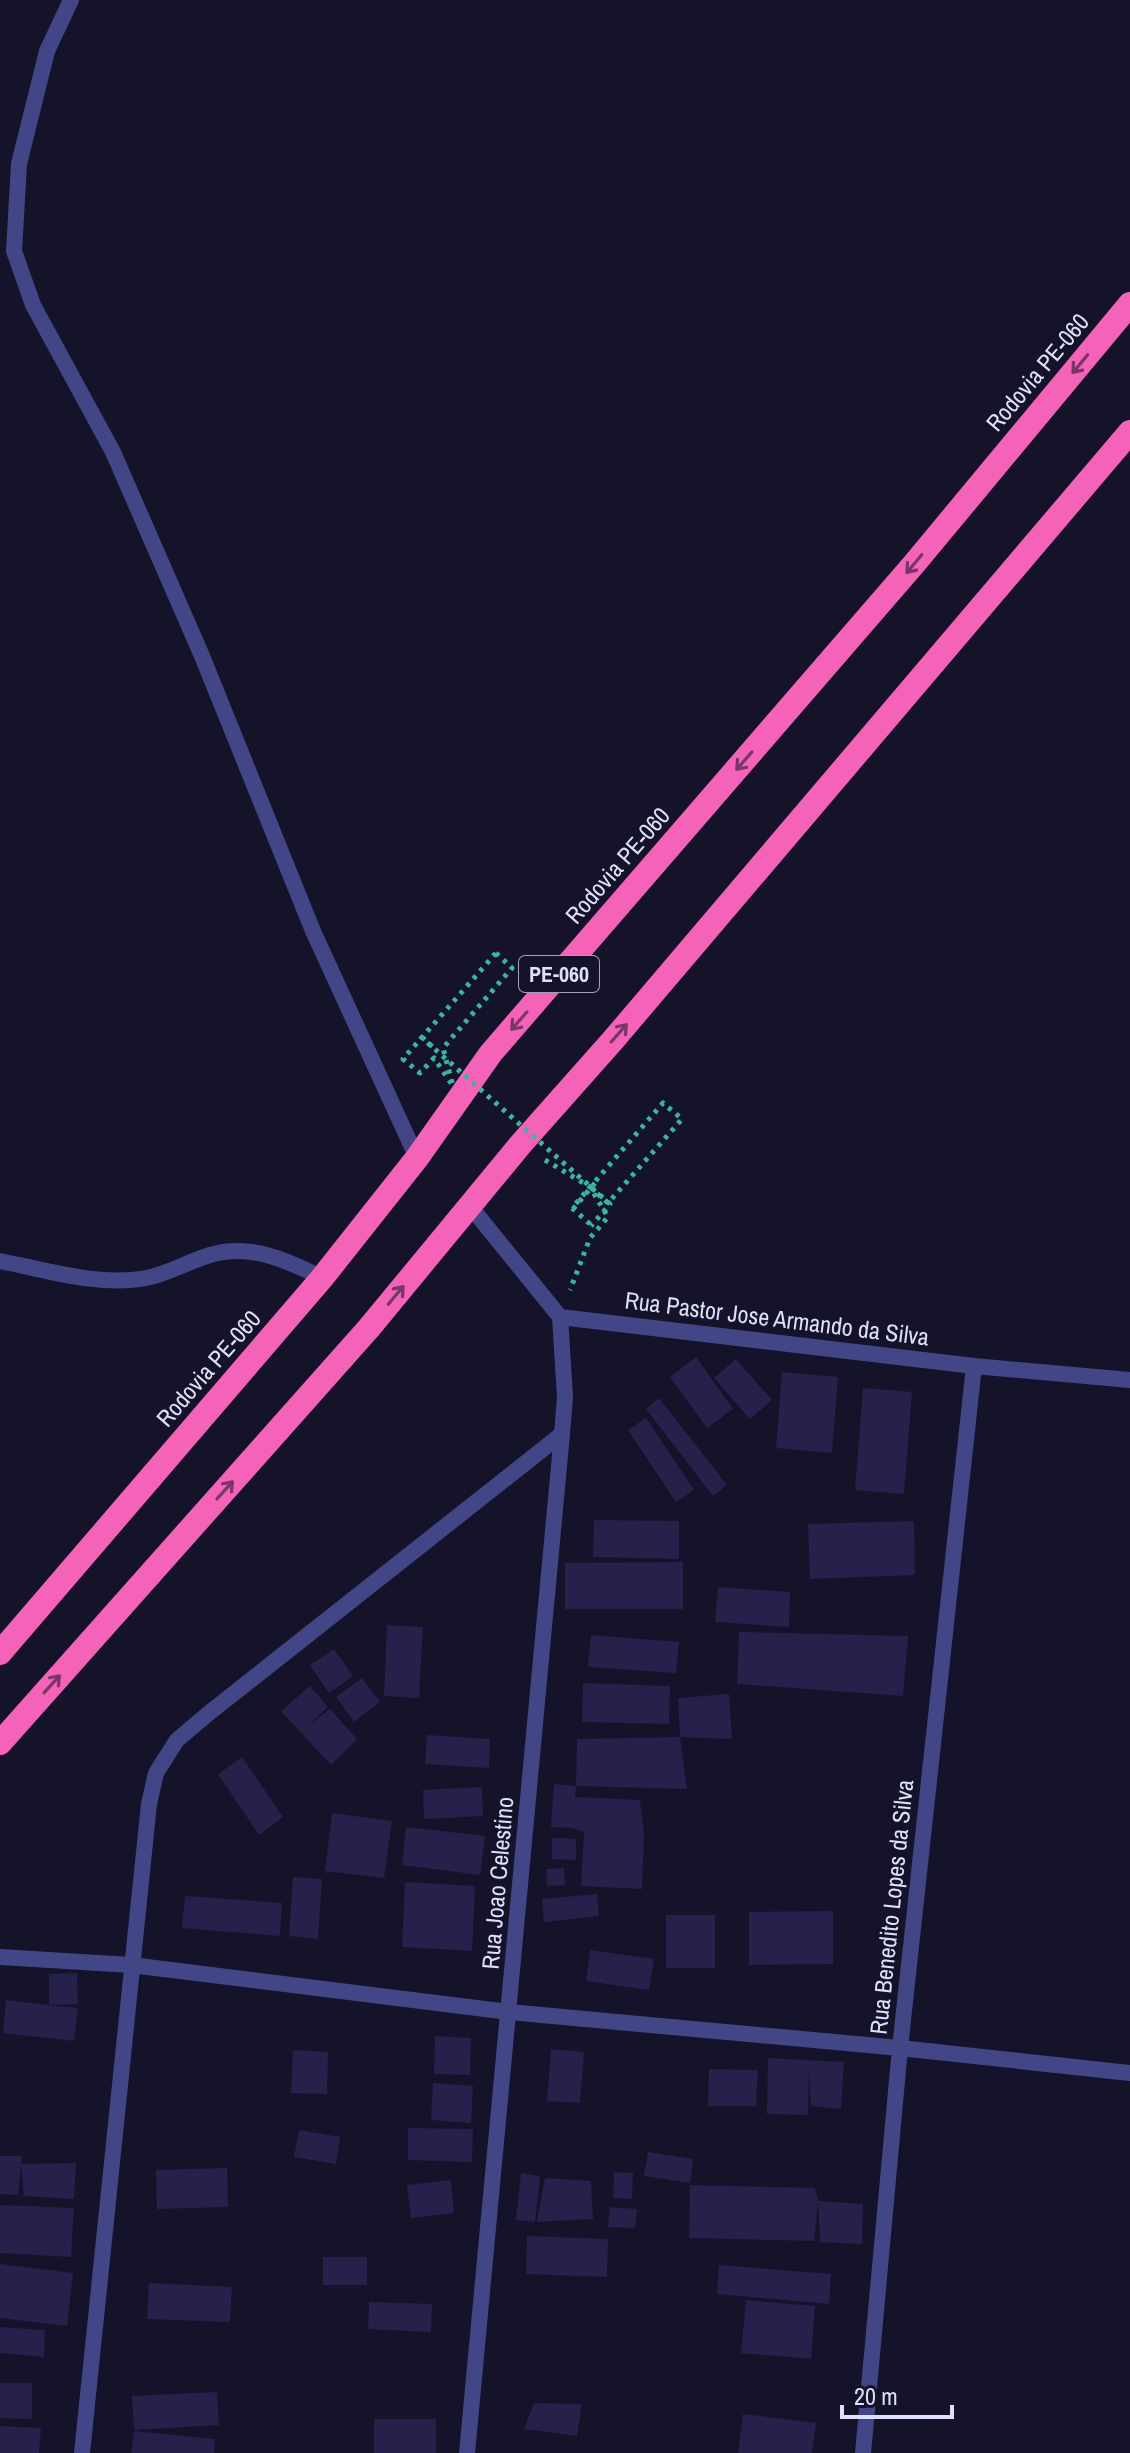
<svg xmlns="http://www.w3.org/2000/svg" width="1130" height="2453" viewBox="0 0 1130 2453" font-family="'Archivo Narrow',sans-serif">
<rect width="100%" height="100%" fill="#15132a"/>
<!-- building -->
<path fill="#25214a" d="M696 1357 733 1409 707 1428 670 1377Z
M736 1359 772 1400 750 1419 714 1378Z
M782 1372 838 1377 832 1453 776 1448Z
M863 1388 912 1392 904 1494 855 1490Z
M659 1398 727 1485 713 1496 646 1409Z
M646 1418 694 1490 676 1502 628 1430Z
M594 1520 679 1521V1559L593 1557Z
M914 1521 915 1575 810 1579 808 1524Z
M683 1562V1609H565V1563Z
M718 1587 790 1592 789 1627 715 1622Z
M387 1625 423 1627 419 1698 384 1696Z
M739 1632 908 1636 903 1696 737 1684Z
M591 1635 679 1642 676 1673 588 1667Z
M334 1649 353 1676 329 1693 310 1665Z
M362 1678 380 1702 354 1722 336 1697Z
M583 1683 670 1686 669 1724 582 1722Z
M310 1686 328 1707 307 1726 330 1709 357 1739 331 1765 281 1711Z
M729 1694 732 1739 680 1737 687 1789 576 1786 577 1739 680 1737 678 1698Z
M427 1735 490 1739 489 1768 425 1764Z
M242 1757 283 1817 259 1835 218 1774Z
M554 1784 576 1786 575 1797 640 1800 644 1834 642 1889 581 1886 584 1832 573 1828 551 1827Z
M482 1787 483 1816 424 1819 423 1790Z
M332 1813 392 1821 384 1878 325 1871Z
M406 1827 485 1836 480 1875 402 1865Z
M552 1838 576 1839V1860L552 1859Z
M564 1868 565 1885 547 1886 546 1869Z
M293 1877 322 1879 318 1939 289 1936Z
M405 1882 475 1886 472 1951 402 1947Z
M597 1894 599 1916 544 1922 542 1899Z
M185 1896 282 1903 280 1936 182 1928Z
M833 1911V1964L749 1965V1912Z
M666 1915H715V1968H666Z
M590 1950 654 1959 649 1990 586 1981Z
M77 1973 78 2004 49 2005 78 2008 74 2041 3 2033 6 2000 49 2005V1974Z
M435 2036 471 2038 470 2075 434 2074Z
M551 2049 584 2052 580 2103 547 2101Z
M293 2050 328 2052 327 2094 291 2093Z
M768 2058 844 2062 841 2109 811 2106 809 2070 808 2115 767 2114Z
M709 2069 758 2070 756 2106H708Z
M433 2083 473 2086 471 2123 431 2120Z
M408 2128 473 2129 472 2162 408 2160Z
M299 2130 340 2137 336 2164 294 2157Z
M648 2152 693 2159 690 2183 644 2176Z
M0 2156H22L18 2195 0 2194Z
M76 2163 74 2199 24 2196 21 2164Z
M227 2168 228 2207 157 2209 156 2170Z
M614 2172 633 2173 632 2199 613 2198Z
M521 2173 540 2176 535 2222 516 2220Z
M545 2178 591 2181 593 2219 537 2222Z
M451 2180 454 2213 411 2218 407 2185Z
M690 2185 815 2188 818 2201 863 2204 862 2244 820 2242 818 2201 814 2241 689 2238Z
M0 2205 74 2208 71 2257 0 2253Z
M610 2207 637 2209 635 2228 608 2227Z
M527 2236 608 2239 607 2277 526 2274Z
M323 2257H367V2285H323Z
M0 2264 73 2273 67 2326 0 2318Z
M719 2265 831 2274 829 2304 717 2294Z
M149 2283 232 2287 230 2322 147 2319Z
M746 2300 815 2306 811 2359 741 2353Z
M369 2302 432 2304 431 2332 368 2329Z
M0 2327 45 2330 44 2357 0 2353Z
M0 2383H32V2419L0 2418Z
M217 2392 219 2425 134 2430 132 2396Z
M534 2403 582 2404 577 2436 524 2429Z
M743 2414 816 2423 812 2453H738Z
M374 2419H436V2453H374Z
M0 2426 41 2428 39 2453H0Z
M134 2431 215 2439 214 2453H131Z"/>
<g fill="none" stroke-linecap="round" stroke-linejoin="round">
<!-- path -->
<path stroke="#3ab5a1" stroke-width="5" stroke-dasharray="4 6" stroke-linecap="butt" d="M496 953 512 968 443 1048 453 1086 434 1058 420 1073 403 1059Z
M422 1037 437 1051
M545 1160 590 1187 608 1217 590 1238 570 1290
M590 1224 572 1208 663 1103 682 1119 608 1203 591 1188"/>
<!-- street -->
<path stroke="#424686" stroke-width="16" d="M71 0 47 51 19 164 14 251 33 305 113 452 202 656 313 931 417 1158
M470 1206 560 1317 974 1366 1130 1380
M0 1261C47 1270 99 1287 146 1278 168 1274 189 1261 210 1255 249 1243 287 1260 322 1278
M0 1957 131 1965 509 2012 900 2048 1130 2073
M82 2453 149 1804 156 1773 177 1740 209 1713 562 1434
M467 2453 562 1434 565 1397 560 1317
M863 2453 900 2048 974 1366"/>
<!-- highway -->
<path stroke="#f463b7" stroke-width="24" d="M0 1653 322 1278 417 1158 491 1053 914 564 1130 304
M0 1743 369 1328 520 1145 614 1039 1130 432"/>
<!-- path-bridge -->
<path stroke="#3ab5a1" stroke-width="5" stroke-dasharray="4 6" stroke-linecap="butt" d="M420 1036 610 1204 591 1226
M573 1209 595 1183"/>
</g>
<!-- one-way arrows -->
<defs><path id="oneway-shaft" d="M-6 0H5M1.5-3L5.5 0L1.5 3" fill="none" stroke-width="1.6" stroke-linecap="round" stroke-linejoin="round" transform="scale(2)"/></defs>
<g stroke="#793769">
<use href="#oneway-shaft" transform="translate(1080 364) rotate(130)"/>
<use href="#oneway-shaft" transform="translate(914 564) rotate(130)"/>
<use href="#oneway-shaft" transform="translate(744 761) rotate(131)"/>
<use href="#oneway-shaft" transform="translate(519 1021) rotate(131)"/>
<use href="#oneway-shaft" transform="translate(619 1033) rotate(-49)"/>
<use href="#oneway-shaft" transform="translate(396 1295) rotate(-50)"/>
<use href="#oneway-shaft" transform="translate(225 1490) rotate(-48)"/>
<use href="#oneway-shaft" transform="translate(52 1684) rotate(-48)"/>
</g>
<g text-anchor="middle" dominant-baseline="central" stroke-width="6" stroke-linejoin="round" paint-order="stroke">
<!-- shield labels -->
<rect fill="#15132a" stroke="#a2a2be" stroke-width="2" x="519" y="956" width="80" height="36" rx="6"/>
<g font-size="22" font-weight="bold" fill="#dfdffd">
<text x="559" y="974">PE-060</text>
</g>
<!-- street labels -->
<g font-size="24" fill="#dfdffd" stroke="#15132a">
<text transform="translate(1037 372) rotate(-50)">Rodovia PE-060</text>
<text transform="translate(617 865) rotate(-49)">Rodovia PE-060</text>
<text transform="translate(777 1318) rotate(7)">Rua Pastor Jose Armando da Silva</text>
<text transform="translate(208 1368) rotate(-49)">Rodovia PE-060</text>
<text transform="translate(497 1883) rotate(-85)">Rua Joao Celestino</text>
<text transform="translate(891 1907) rotate(-84)">Rua Benedito Lopes da Silva</text>
</g>
</g>
<!-- scale -->
<path d="M842 2405v12h110v-12" fill="none" stroke="#dfdffd" stroke-width="4"/>
<text x="854" y="2405" font-size="24" fill="#dfdffd" stroke="#15132a" stroke-width="6" paint-order="stroke">20 m</text>
</svg>
